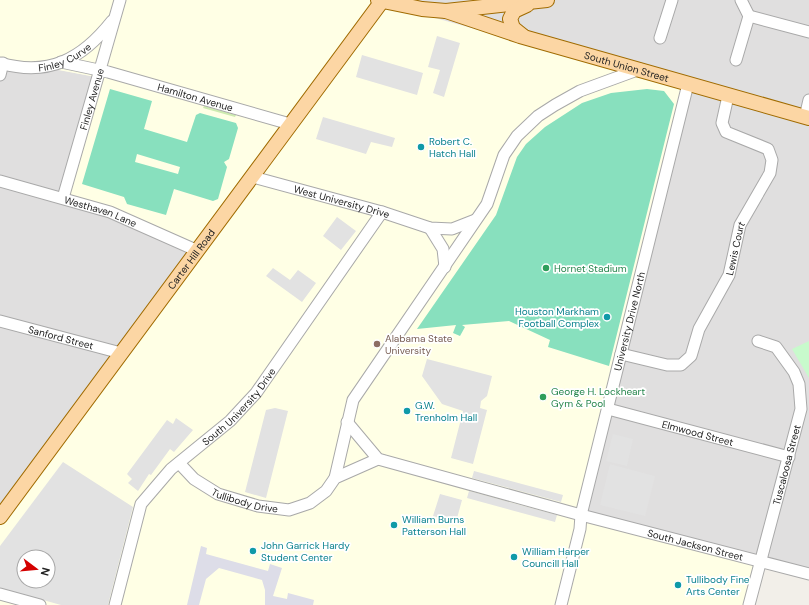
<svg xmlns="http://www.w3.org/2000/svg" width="809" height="605" viewBox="0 0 809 605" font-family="'DM Sans',sans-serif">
<rect width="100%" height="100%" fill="#f2efe9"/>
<!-- residential -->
<path fill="#e0dfdf" d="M370 0H809V579L576 519 663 80Z
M0 59 102 78 202 249 0 524Z"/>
<!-- education -->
<path fill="#ffffe5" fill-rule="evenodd" d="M0 0H370L685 88 577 519 756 564 745 605H0V524L202 249 66 196 101 78 0 59ZM24 557H48V581H24Z"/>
<!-- grass -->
<path fill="#cdebb0" d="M204 106 236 115 235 117 203 108Z"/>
<!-- park -->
<path fill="#c8facc" d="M809 341V378L792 349Z"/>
<!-- pitch -->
<path fill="#88e0be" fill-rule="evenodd" d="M110 89 152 101 144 129 187 142 196 115 200 113 236 123 238 128 229 159 224 162 227 167 218 199 213 201 174 189 166 215 127 204 124 197 82 184ZM137 154 180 167 178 174 135 162Z
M647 89 664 91 674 104 609 366 548 347 550 340 509 321 462 325 465 327 460 336 453 333 456 325 417 329 496 215 517 157 526 144 545 127 582 103 611 93Z"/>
<!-- parking -->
<path fill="#e2e2e2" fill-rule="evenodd" d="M437 36 460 43 444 97 433 93 440 70 428 67Z
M362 55 423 73 417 95 356 77Z
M323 117 395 138 392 147 371 142 366 154 316 139Z
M337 217 356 231 341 250 323 236Z
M273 268 290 280 298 270 316 283 302 302 266 276Z
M427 359 492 376 487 396 481 401 480 408 487 410 473 464 451 458 463 411 442 404 422 376Z
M275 408 288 411 266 498 245 492 266 410Z
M176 418 193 430 174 452 170 449 151 475 149 474 138 491 128 483 132 479 127 474 167 420 173 424Z
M613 434 633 439 627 466 606 461Z
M63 462 133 507 108 605H61L0 588V546ZM24 557H48V581H24Z
M610 464 655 476 645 516 600 505Z
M474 471 563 495 561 502 472 478Z
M469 491 557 515 555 522 467 498Z
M440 494 462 500 456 522 433 516Z"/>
<!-- plaza -->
<path fill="#dddde8" d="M201 546 207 548 206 554 268 571 270 564 282 568 273 596 287 599 288 593 314 600 313 605H265V590L262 580 219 568 206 579 199 605H187Z"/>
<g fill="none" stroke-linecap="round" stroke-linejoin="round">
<!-- minor casing -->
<g stroke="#a9a9a9" stroke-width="13">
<g id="minor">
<path d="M749 16 809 32"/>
<path d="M660 38 672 0"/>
<path d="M736 60 749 16 741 0"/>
<path id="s1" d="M61 62 108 72 290 124"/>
<path id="s2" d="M0 63C49 77 82 59 112 21"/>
<path d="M0 75 3 63"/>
<path d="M805 117 809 100"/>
<path id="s3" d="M253 177 382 212 430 228 452 229 475 220"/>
<path id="s4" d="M0 181 110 212 198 251"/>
<path id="s5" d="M63 198 120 0"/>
<path d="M430 228 443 249 445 267"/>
<path id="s6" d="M0 321 121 353"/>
<path id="s7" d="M621 354 667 365H681L691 356 699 329 729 275 740 225 770 173 772 160 768 149 726 132 722 123 728 96"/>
<path id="s8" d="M608 409 789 457"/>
<path id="s9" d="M347 422 378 459 581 515 809 574"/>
<path id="s10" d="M179 463 194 479 218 494 258 506 289 510 310 503 326 491 335 478 378 459"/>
<path d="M335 478 353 400 487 204 504 155 517 136 538 116 555 105 580 91 640 69"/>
<path d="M0 594 40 605"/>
<path id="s11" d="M115 605 141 504 171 469 230 421 256 393 382 212"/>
<path id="s12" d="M561 605 580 529 581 515 688 84"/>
<path id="s13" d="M749 605 801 409 799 384 794 372 776 347 758 341"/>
</g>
</g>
<!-- major casing -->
<g stroke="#a06b00" stroke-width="16">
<g id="major">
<path d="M378 0 422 9 446 11 547 0"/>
<path id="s14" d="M446 11 520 36 809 118"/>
<path d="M523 36 513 28 510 19 514 11 527 5"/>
<path id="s15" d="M0 517 382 1"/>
</g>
</g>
<!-- minor -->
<use href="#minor" stroke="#fff" stroke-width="11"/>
<!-- major -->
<use href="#major" stroke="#fcd6a4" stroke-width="14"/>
</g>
<!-- markers -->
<g fill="#0f9aa8" stroke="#fff" stroke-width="1.5">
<circle cx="421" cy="147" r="4"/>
<circle cx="607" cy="317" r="4"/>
<circle cx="407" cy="411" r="4"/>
<circle cx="394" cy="525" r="4"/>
<circle cx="253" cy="551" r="4"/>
<circle cx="514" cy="557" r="4"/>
<circle cx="678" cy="585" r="4"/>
</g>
<g fill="#2e9e5b" stroke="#fff" stroke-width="1.5">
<circle cx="546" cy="268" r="4"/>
<circle cx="543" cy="397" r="4"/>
</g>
<circle fill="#8d6e63" stroke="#fff" stroke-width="1.5" cx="377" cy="344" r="4"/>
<g text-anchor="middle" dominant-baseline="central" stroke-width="3.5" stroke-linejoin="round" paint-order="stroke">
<!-- street labels -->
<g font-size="10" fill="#222" stroke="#fff">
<text stroke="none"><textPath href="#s2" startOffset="67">Finley Curve</textPath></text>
<text stroke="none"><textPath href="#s14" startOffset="189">South Union Street</textPath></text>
<text stroke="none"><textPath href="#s1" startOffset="139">Hamilton Avenue</textPath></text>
<text stroke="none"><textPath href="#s5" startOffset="103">Finley Avenue</textPath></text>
<text stroke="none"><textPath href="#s3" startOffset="92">West University Drive</textPath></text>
<text stroke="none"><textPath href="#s4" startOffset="105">Westhaven Lane</textPath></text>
<text stroke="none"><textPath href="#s7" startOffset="192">Lewis Court</textPath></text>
<text stroke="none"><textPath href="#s15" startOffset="321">Carter Hill Road</textPath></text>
<text stroke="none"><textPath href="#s12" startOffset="292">University Drive North</textPath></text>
<text stroke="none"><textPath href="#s6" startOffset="63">Sanford Street</textPath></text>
<text stroke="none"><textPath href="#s11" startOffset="243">South University Drive</textPath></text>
<text stroke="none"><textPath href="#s8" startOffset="93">Elmwood Street</textPath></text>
<text stroke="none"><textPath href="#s13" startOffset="145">Tuscaloosa Street</textPath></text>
<text stroke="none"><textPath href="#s10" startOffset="78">Tullibody Drive</textPath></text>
<text stroke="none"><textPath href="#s9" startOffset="377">South Jackson Street</textPath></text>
</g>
<!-- culture labels -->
<g font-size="10" fill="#0d838f" stroke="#fff" text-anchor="start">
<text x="429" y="141">Robert C.<tspan x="429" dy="12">Hatch Hall</tspan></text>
<text x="599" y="311" text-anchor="end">Houston Markham<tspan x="599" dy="12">Football Complex</tspan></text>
<text x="415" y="405">G.W.<tspan x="415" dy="12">Trenholm Hall</tspan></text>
<text x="402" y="519">William Burns<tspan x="402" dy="12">Patterson Hall</tspan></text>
<text x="261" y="545">John Garrick Hardy<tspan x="261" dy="12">Student Center</tspan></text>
<text x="522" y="551">William Harper<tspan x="522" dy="12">Councill Hall</tspan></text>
<text x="686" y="579">Tullibody Fine<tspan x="686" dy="12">Arts Center</tspan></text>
</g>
<!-- leisure labels -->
<g font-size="10" fill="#27864d" stroke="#fff" text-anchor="start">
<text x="554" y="268">Hornet Stadium</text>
<text x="551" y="391">George H. Lockheart<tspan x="551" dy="12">Gym &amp; Pool</tspan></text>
</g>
<!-- education labels -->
<g font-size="10" fill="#785e54" stroke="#fff" text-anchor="start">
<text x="385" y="338">Alabama State<tspan x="385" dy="12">University</tspan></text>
</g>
</g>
<!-- north arrow -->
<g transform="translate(36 569) rotate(106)"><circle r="19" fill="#ffffff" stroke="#a7a7a7"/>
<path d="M0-3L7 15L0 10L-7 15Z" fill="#d40000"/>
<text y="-6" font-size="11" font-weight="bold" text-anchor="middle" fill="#222222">N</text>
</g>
</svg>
